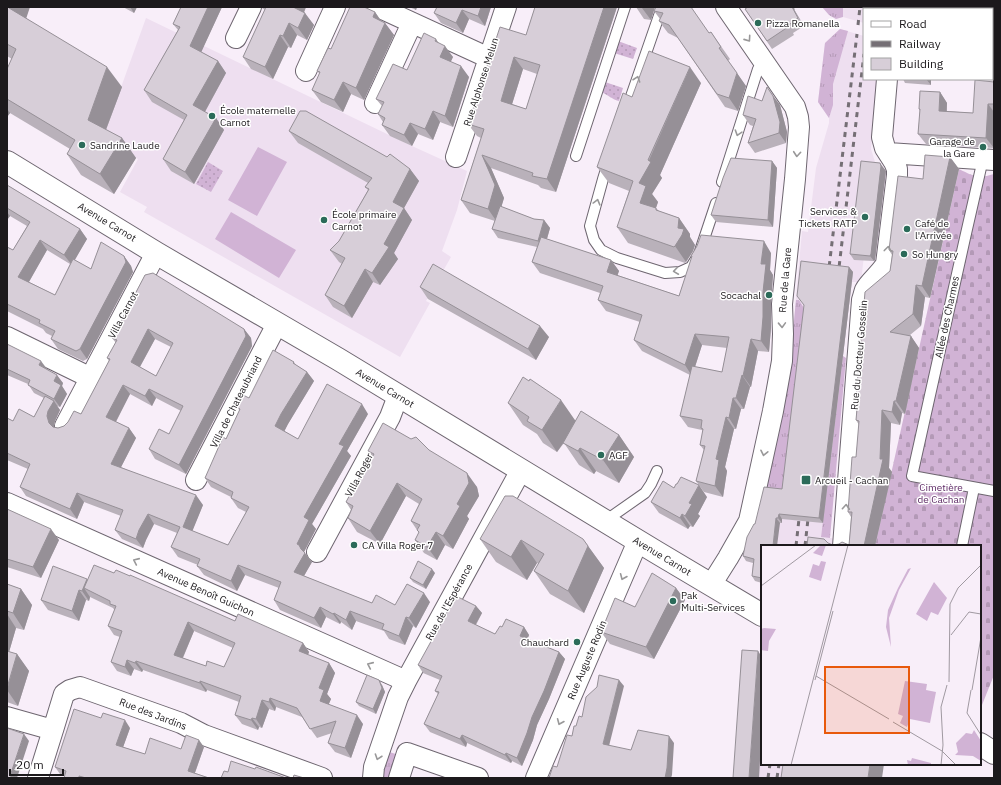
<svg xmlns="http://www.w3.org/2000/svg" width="1001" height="785" viewBox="0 0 1001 785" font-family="'IBM Plex Sans',sans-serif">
<defs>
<pattern id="grass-tufts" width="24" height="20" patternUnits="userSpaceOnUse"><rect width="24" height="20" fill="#d1b3d5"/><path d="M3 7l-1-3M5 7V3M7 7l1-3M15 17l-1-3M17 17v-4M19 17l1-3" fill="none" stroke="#b399b6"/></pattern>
<pattern id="cemetery-stones" width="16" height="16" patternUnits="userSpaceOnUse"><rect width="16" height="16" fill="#d1b3d5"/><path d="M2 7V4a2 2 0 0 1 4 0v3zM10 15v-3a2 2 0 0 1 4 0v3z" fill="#b399b6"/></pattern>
<pattern id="park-dots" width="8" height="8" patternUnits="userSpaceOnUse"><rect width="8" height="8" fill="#d1b3d5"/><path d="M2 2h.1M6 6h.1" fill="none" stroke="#b399b6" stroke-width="1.8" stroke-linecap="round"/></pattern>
</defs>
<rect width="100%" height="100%" fill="#f8eef9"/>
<!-- built -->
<path fill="#eedff0" d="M843 7H886L885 9H864V23L843 17Z
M146 18 412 146 467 171 457 210 442 251 451 257 426 301 430 303 400 357 144 212 147 207 120 192 138 159 101 139 106 129Z
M840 29 864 36V79H878L871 149 875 162 874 168 888 169 878 262 873 261 864 255 861 282H852L821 537 840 539 839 546H762L758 564 746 561 753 528 761 521 789 374 802 231 808 232 816 168 829 123V118L818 102 825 43Z
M762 682V764H793L791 778H755Z"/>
<!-- grass -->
<path fill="url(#grass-tufts)" d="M822 7H843V17L836 19 829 15Z
M840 29 848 31 833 84V105L829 118 818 102 825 43Z
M796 300H799L805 310 784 495 766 492 790 362Z
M843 356 846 358 830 538 821 537Z
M386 751 399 755 392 778H383L378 776Z"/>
<!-- cemetery -->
<path fill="url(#cemetery-stones)" d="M959 169C973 176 978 179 994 174V675L980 710V546H875Z"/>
<!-- park -->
<path fill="url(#park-dots)" d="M618 41 637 48 633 59 614 53Z
M605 82 623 88 619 101C611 99 609 95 601 92Z
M208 162 223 171 211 192 196 184Z"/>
<!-- pitch -->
<path fill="#d1b3d5" d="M258 147 287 162 257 216 228 200Z
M231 212 296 250 279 278 215 239Z"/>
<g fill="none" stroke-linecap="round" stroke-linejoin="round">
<!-- service casing -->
<g stroke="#6e6670" stroke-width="12">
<path id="service" d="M627 108 662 7
M576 156 625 7
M983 159 965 238 912 476 994 491
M608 163 603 179 590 226 594 240 601 250 617 258 665 273 680 272 691 267 699 254 716 203
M722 182 758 69
M605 521 645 493 651 484 657 471
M962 546 974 488"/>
</g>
<!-- minor casing -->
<g stroke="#6e6670" stroke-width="22">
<path id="minor" d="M378 7 489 58
M894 9V7
M941 9 949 7
M236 38 251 7
M992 53 994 54
M306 71 335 7
M375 103 412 23
M888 153 994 160
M456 157 506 7
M7 337 91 378
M65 426 156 253
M196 480 277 324
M7 503 406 681
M843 546 862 300C863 297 864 293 865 290 870 281 880 274 886 264L897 175V169L894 162 885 148 882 137 887 79
M317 552 390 417 398 396
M711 585 728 558 749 521 773 411 782 361 783 334 782 304 795 179 799 127 798 117 795 107 726 7
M7 717 53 730 64 694 70 690 80 687 181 723 204 735 322 778
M407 753 478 778
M38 778 53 730
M373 778 374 767 398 697 406 681 521 470
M399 778 407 753
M536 778 638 541"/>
</g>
<!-- tertiary casing -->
<g stroke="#6e6670" stroke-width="24">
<path id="tertiary" d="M7 162 156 253 338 359 656 552 762 615
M980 744 994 753"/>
</g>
<!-- service -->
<use href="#service" stroke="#fff" stroke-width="10"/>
<!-- minor -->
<use href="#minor" stroke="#fff" stroke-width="20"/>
<!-- tertiary -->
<use href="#tertiary" stroke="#fff" stroke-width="22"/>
<!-- rail -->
<path stroke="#756f75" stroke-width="3" stroke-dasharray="5 5" stroke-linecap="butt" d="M869 9V7
M858 25 860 7
M828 276 857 34
M838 276 864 54
M796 546 800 510
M805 546 809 510
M768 778 770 764
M777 778 779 764"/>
</g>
<!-- wall -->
<path fill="#b9b1ba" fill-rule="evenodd" d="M7 7 26 18 122 87 106 130 122 138 136 158 114 194 81 175 67 154 70 149 10 113 7 117V69L12 59 7 56Z
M123 7H137L134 13Z
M181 7H222L201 52 218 61 226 73 205 112 216 118 224 130 194 184 171 171 163 159 184 120 152 102 144 90 178 30 173 24Z
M261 7H306L304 13 314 25 307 40 297 35 291 48 288 47 273 79 251 69 243 57 265 10 262 8Z
M409 7H417L416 10Z
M437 7H491L485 26 469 19 463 33 441 23 434 13Z
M535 7H617L556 192 541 188 538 185 491 168 504 198 501 207 534 219 544 220 550 228 547 239 611 260 619 271 617 275 679 296 692 257 691 256 771 253 770 270 773 275 771 303V328L769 352 758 351 751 387H750L744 409H741L736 429H734L725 467 727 471 723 497 704 492 696 481 704 450 700 445 703 431 702 430 688 427 680 416 690 375 642 351 634 340 640 322 606 311 598 300 600 293 540 273 532 262 537 247 498 238 492 229 495 221 470 213 461 200 481 138 477 136 468 124 526 35ZM523 69 537 74 526 109 512 104ZM702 345 727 348 722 372 695 367Z
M636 7H655L651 20 644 19Z
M656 7 709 33 711 32 730 59 728 61 746 86 738 111 725 107 678 38 668 33 659 21 660 19 654 11Z
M745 9 795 11 804 26 793 33 794 35 772 49Z
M992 11H994V36L992 35Z
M375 12 382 22 385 23 394 35 364 100 351 94 343 112 321 102 312 90 320 74 317 71 331 49Z
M438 43 453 57 450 62 469 77 453 127 440 122 433 140 418 134 412 146 390 136 382 125 383 122 378 114 382 106 376 99Z
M903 79H931V85L905 83Z
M994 82V148L926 144 918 134 920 111 919 109 940 92 947 103V111L973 113Z
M701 83 660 175 662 178 652 194 658 202 656 208 659 211 679 218 690 234V237L695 245 693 251 686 262 685 263 628 243 617 227 629 191 609 183 597 167 632 97Z
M767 87 780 105 787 132 786 143 755 153 748 143 753 126 750 125 743 115 762 101Z
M289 131 387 157 410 169 419 181 404 208 412 220 394 253 398 259 380 285 373 282 352 318 333 307 325 295 342 264 339 262 330 250 339 241 368 190 365 187 368 183 298 143Z
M950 157 959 169 930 298 925 297 921 326 910 335 919 348 905 414 902 413 900 425 891 423 889 468 892 472 875 546H807L828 543 833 545 839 544 849 545 851 517 848 512 856 457 859 425 856 420 857 399 856 398 890 271 892 255 889 250 923 179Z
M772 161 777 168 773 227 716 222 711 215Z
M884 169 886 171 875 260 874 261 854 260 850 254Z
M7 185 80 229 87 239 74 260 91 269 124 256 131 266 133 272 87 359 83 361 58 349 51 339 52 336 46 333 43 329 7 311V247L13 250 27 226 10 216 7 220ZM47 250 70 264 55 295 29 282Z
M849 267 853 272 823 523 782 519V523H780L762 546V583L755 581 752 576 753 563 746 561 743 556 755 524 782 489Z
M145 275 244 329 251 338 252 346 186 474 155 459 149 449 169 434 181 411 156 398 152 406 130 394 116 422 129 428 136 438 121 467 203 505 192 531 228 545 246 512 238 508 231 498V497L211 487 205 478 226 439 240 411 237 407 294 362 296 365 307 372 314 381 288 424 284 431 298 439 368 414 347 451 351 456 312 524 316 529 304 552 312 562 304 576 372 603 395 605 430 602 416 628 413 626 405 645 389 639 384 631 356 621 352 630 341 622 340 624 326 617 321 628 280 610 274 600 279 588 245 575 237 591 204 575 197 566 198 565 178 557 171 547 177 533 154 524 146 540 143 548 122 539 115 530 121 516 84 502 77 519 26 496 20 487 28 469 7 460V418L13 421 34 417 44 398 34 393 28 384 7 375V344L47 369 63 383 62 386 67 394 60 407 57 406 60 410 55 421 54 426V427L58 428 64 426 81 414 109 361 107 358 116 343 112 338ZM155 339 171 347 156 376 140 367Z
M420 287 549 337 536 360 428 299Z
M508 403 575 420 619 435 634 457 619 483 596 471 594 474 579 465 564 443 557 452 543 443 537 434 523 425Z
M429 450 477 487 479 496 467 516 469 519 453 549 445 545 437 560 424 553 415 540 419 533 411 521 419 504 406 496 380 544 357 532 348 518 351 510 346 502 360 479 373 457 368 451Z
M674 488 707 497 698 514 700 516 693 527 690 526 688 529 659 513 651 502Z
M7 509 59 540 41 578 7 567Z
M480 539H583L604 568 584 613 550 594 534 571 539 564 537 563 527 580 496 562Z
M435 573 426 589 413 582 410 578Z
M87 579 88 580 235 621 303 643 309 652 308 655 329 663 335 673 327 694 331 699 328 705 363 724 351 758 335 752 328 743 332 733 317 738 302 717 276 707 275 711 269 709 262 728 259 727 258 730 242 724 235 715 239 702 207 690 206 692 143 670 142 672 134 669 131 676 117 671 111 662 120 637 114 635 108 626 115 611 113 608 90 597 89 601 86 600 79 621 48 610 41 600ZM194 631 233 648 224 667 206 666 183 658Z
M7 584 21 589 32 605 24 630 16 628 9 652 17 654 29 671 18 706 7 702Z
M676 588 685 600 654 659 610 644 601 632Z
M476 606 482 613 476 625 495 634 502 627H524L529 635 527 639 559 652 565 659 549 699 537 725 533 740 522 766 512 761 511 763 467 743 466 747 430 732 424 724 438 694 435 691 440 680 423 673 418 665Z
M382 685 385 692 376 714 359 706 356 702Z
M130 728 123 747 145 754 181 749 204 747 195 773 209 778H64V776L60 774 55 767Z"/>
<!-- shaded-wall -->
<path fill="#969097" d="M9 7H30L23 28 9 8Z
M130 7H137L134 13Z
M208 7H222L199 57 190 46Z
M293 7H306L301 19Z
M413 7H417L416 10Z
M481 7H491L485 26 478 16Z
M604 7H617L556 192 547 179Z
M642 7H655L651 20 642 8Z
M792 7H794L795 11 804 26Z
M462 10 469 19 463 33 456 23Z
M375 12 383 24 373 17Z
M305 13 314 25 307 40 298 28Z
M289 23 297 35 291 48 283 36Z
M385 23 394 35 364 100 356 88Z
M280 35 288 47 273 79 265 67Z
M436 39 443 50 445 46 453 57 448 68 440 57 435 41Z
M514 57 523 69 509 114 501 101Z
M218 61 226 73 202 117 193 105Z
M461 66 469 77 453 127 445 116Z
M107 67 122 87 102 140 88 120Z
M690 67 701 83 660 175 662 178 652 194 658 202 652 219 640 203 639 183Z
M737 73 746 86 738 111 729 98Z
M926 79H931V85Z
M343 82 351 94 343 112 334 100Z
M940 92 947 103 946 121 939 111Z
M773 96 780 105 787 132 786 143 779 133Z
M988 104 994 112V148L986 138Z
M7 109 10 113 7 117Z
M433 111 440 122 433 140 425 129Z
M216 118 224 130 194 184 185 172Z
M410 123 418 134 412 146 404 135Z
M122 138 136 158 114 194 100 174Z
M482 155 491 168 504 198 497 222 488 209Z
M950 157 959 169 930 298 922 286Z
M772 161 777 168 773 227 768 220Z
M880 163 886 171 875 260 874 261 870 256Z
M410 169 419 181 404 208 412 220 394 253 398 259 380 285 372 273 384 244 393 202Z
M7 212 10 216 7 220Z
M679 218 690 234V237L695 245 693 251 686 262 675 246Z
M544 220 550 228 544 249 538 241Z
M80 229 87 239 72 265 64 255Z
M40 240 47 250 26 287 18 277Z
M764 241 771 253 770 270 773 275 771 303V328L769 352 761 341V264Z
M124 256 131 266 133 272 87 359 80 349Z
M611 260 619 271 615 283 607 272Z
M849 267 853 272 823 523 819 518Z
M365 269 373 282 352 318 344 306Z
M916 285 925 297 921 326 913 314Z
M540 326 549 337 536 360 528 349Z
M148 329 155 339 137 372 131 362Z
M244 329 251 338 252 346 186 474 179 465Z
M695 334 702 345 692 376 685 365Z
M911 336 919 348 905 414 896 401Z
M751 339 758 351 751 387 743 376Z
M41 361 47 369 39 365Z
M307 372 314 381 288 424 282 436 275 426 281 414Z
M57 375 63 383 62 386 67 394 60 407 54 399V381Z
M742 375 750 387 744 409 736 398Z
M123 385 130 394 113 427 106 417Z
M149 389 156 398 152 406 145 396Z
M733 398 741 409 736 429 729 418Z
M561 400 577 423 557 452 542 430Z
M54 401 60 410 55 421 54 426 56 432 49 423 47 416 48 411Z
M894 401 902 413 900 425 892 412Z
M362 404 368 414 347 451 351 456 312 524 316 529 304 552 312 562 301 581 294 572 297 544 304 517 339 444Z
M882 410 891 423 889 468 892 472 875 546H864L880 459Z
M726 417 734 429 725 467 727 471 723 497 715 486 716 459Z
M129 428 136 438 118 473 111 464Z
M619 435 634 457 619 483 603 460Z
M580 448 596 471 594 474 578 451Z
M467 473 477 487 479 496 467 516 469 519 453 549 443 536 457 504Z
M397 483 406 496 380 544 370 531Z
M699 485 707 497 698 514 700 516 693 527 685 516 689 503Z
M77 493 84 502 77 519 70 509Z
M196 495 203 505 190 537 183 527Z
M148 514 154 524 146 540 143 548 136 539 139 530Z
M682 514 690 526 688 529 680 518Z
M779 514 782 519V523L778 518Z
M776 518 780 523 777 546H773Z
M51 529 59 540 41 578 33 567Z
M436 532 445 545 437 560 427 547Z
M521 540 537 563 527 580 511 557Z
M588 546 604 568 584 613 568 591Z
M238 565 245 575 237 591 231 581Z
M432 569 435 573 426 589 423 585Z
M87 579 94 589 84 588 90 597 89 601 82 591Z
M676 588 685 600 654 659 646 647Z
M21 589 32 605 24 630 13 613Z
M79 590 86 600 79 621 72 611Z
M424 593 430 602 416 628 409 618Z
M476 606 482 613 473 629 468 621Z
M320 607 326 617 321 628 314 618Z
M350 611 356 621 352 630 346 620Z
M334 613 341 622 340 624 333 614Z
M7 614 16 628 7 659Z
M406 617 413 626 405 645 399 636Z
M188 622 194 631 180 664 174 655Z
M524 627 529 635 526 644 520 636Z
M303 643 309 652 306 660 299 651Z
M758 651 762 657V727L759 778H749Z
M559 652 565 659 549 699 537 725 533 740 522 766 517 758 532 717Z
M17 654 29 671 18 706 7 690Z
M127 660 134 669 131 676 125 667Z
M136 661 143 670 142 672 135 663Z
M329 663 335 673 327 694 331 699 326 711 320 701 319 688Z
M379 680 382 685 385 692 376 714 373 709Z
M619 680 624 686 608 750 603 744Z
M200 681 207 690 206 692 200 683Z
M270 698 276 707 275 711 269 702Z
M262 700 269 709 262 728 256 719Z
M357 715 363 724 351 758 345 748Z
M252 718 259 727 258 730 251 720Z
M125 720 130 728 121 753 116 745Z
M24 734 29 741 17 778H12L10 776Z
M462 735 467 743 466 747 460 739Z
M669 736 674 743 672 775 671 778H665Z
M199 740 204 747 193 778 188 771Z
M506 753 512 761 511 763 505 755Z
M870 764H884L882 778H868Z"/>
<!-- building -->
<path fill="#d7ced8" stroke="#969097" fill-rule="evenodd" d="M7 7H9V8L107 67 88 120 122 138 100 174 67 154 75 140 7 99V69L16 49 7 44Z
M181 7H208L190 46 218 61 193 105 216 118 185 172 163 159 187 115 144 90 180 27 173 24Z
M266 7H293L305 13 298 28 289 23 283 36 280 35 265 67 243 57Z
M350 7H364L375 12 373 17 385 23 356 88 343 82 334 100 312 90 320 72 317 71 328 48 331 49Z
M437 7H481L478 16 462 10 456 23 434 13Z
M535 7H604L547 179 532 176 533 173 482 155 495 185 488 209 461 200 484 129 468 124 500 27 526 35ZM514 57 540 65 526 109 501 101Z
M656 7H691L709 33 711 32 721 47 719 48 737 73 729 98 717 94 669 25 659 21 663 13 654 11Z
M748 7H792L798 18 787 26 788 27 767 41 745 9Z
M992 11H994V30L992 29Z
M424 33 436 39 435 41 445 46 440 57 461 66 445 116 433 111 425 129 410 123 404 135 382 125 385 118 378 114 384 102 376 99 393 64 407 70Z
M649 51 690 67 648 160 651 162 639 183 646 186 640 203 656 208V210L679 218 678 228 684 229 682 235 675 246 674 247 617 227 633 181 597 167 623 93 632 97Z
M975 80 994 82V104H988L986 138 918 134 920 109H919L920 91 940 92 939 111 973 113Z
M767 87 773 96 780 122 779 133 748 143 756 119 743 115 748 96 762 101Z
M300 111H306L387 157 390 154 410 169 393 202 404 208 384 244 389 247 372 273 365 269 344 306 325 295 345 258 330 250 339 241 369 189 365 187 372 178 289 131Z
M925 155 950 157 922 286 916 285 913 314 890 332 911 336 896 401H894L892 412 882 410 880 459H883L864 546H807L808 537 824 539 828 543 833 545 839 544 842 542 849 545 852 512H848L852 457H856L859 421 856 420 858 398H856L865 292 890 271 893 251 889 250 898 176 923 179Z
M731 158 772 161 768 220 711 215 723 178Z
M861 161 880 163 881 166 871 254 870 256 850 254Z
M7 185 80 229 64 255 40 240 18 277 55 295 73 259 91 269 101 242 124 256 126 262 80 349 76 351 51 339 55 331 39 323 40 320 7 304V247L13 250 30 222 7 208Z
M500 206 534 219 544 220 538 241 492 229Z
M701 235 764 241 761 264H766L763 292V317L761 341 751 339 743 376 742 375 736 398H733L729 418 726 417 716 459 719 460 715 486 696 481 705 446 700 445 703 429 701 428 702 420 680 416 692 366 722 372 729 337 695 334 685 365 634 340 642 315 598 300 603 286 532 262 541 237 611 260 607 272 679 296 692 256H691L697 246Z
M801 261 849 267 819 518 779 514 778 518H776L773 546H762V578L752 576 754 559 743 556 747 537 754 524H755L764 487 782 489 804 305 797 296Z
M433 264 540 326 528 349 420 287Z
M153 273 244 329 246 336 179 465 149 449 159 429 169 434 183 406 149 389 145 396 123 385 106 417 129 428 111 464 196 495 183 527 228 545 249 507 231 498 233 492 205 478 223 437 226 439 240 409 237 407 243 395 249 398 273 350 294 362 293 363 307 372 281 414 275 426 298 439 327 384 362 404 339 444 344 446 304 517 309 520 297 544 299 545 301 549 305 553 294 572 372 603 376 595 395 605 407 584 424 593 409 618 406 617 399 636 382 629 384 624 350 611 346 620 334 613 333 614 320 607 314 618 274 600 281 582 238 565 231 581 197 566 200 559 171 547 180 527 148 514 139 530 136 539 115 530 123 510 77 493 70 509 20 487 30 464 7 453V418L13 421 19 409 34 417 45 396 54 401 48 411 47 416 49 423 53 427 58 428 64 426 68 422 74 411 81 414 110 359 107 358 117 340 112 338 145 275ZM148 329 173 343 156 376 131 362Z
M7 344 41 361 39 365 57 375 54 381 61 385 54 399 28 385 30 380 7 369Z
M523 377 529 381 530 379 561 400 542 430 527 421 529 417 508 403Z
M581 411 619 435 603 460 580 448 578 451 563 443Z
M383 423 411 439 416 437 429 450 467 473 469 483 457 504 460 506 443 536 436 532 427 547 415 540 419 532 417 530 420 525 411 521 422 499 397 483 370 531 348 518 353 506 346 502 359 478 360 479 374 454 368 451Z
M681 477 699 485 689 503 692 504 685 516 682 514 680 518 651 502 663 481 674 488 676 484H677Z
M505 496H513L583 539 588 546 568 591 534 571 544 554 521 540 511 557 480 539Z
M7 509 51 529 33 567 7 559Z
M418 561 432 569 423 585 410 578Z
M94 565 114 573 116 570 130 576V575L235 621 238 614 303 643 299 651 329 663 319 688 324 690 320 701 357 715 345 748 328 743 336 721 310 729 297 708 270 698 269 702 262 700 256 719 252 718 251 720 235 715 241 696 200 681V683L136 661 135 663 127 660 125 667 111 662 122 631 108 626 116 606 110 604V601L84 588ZM188 622 235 643 224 667 207 661 206 666 174 655Z
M53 566 87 579 82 591 79 590 72 611 41 600Z
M652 573 676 588 646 647 601 632 615 598 635 607Z
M7 584 21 589 13 613 7 611Z
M456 596 476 606 468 621 495 634 500 626 502 627 506 619 524 627 520 636 559 652 544 691 532 717 527 733 517 758 506 753 505 755 462 735 460 739 424 724 439 692 435 691 442 676 418 665Z
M742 650 758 651 749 778H733Z
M7 651 17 654 7 688Z
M367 675 379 680 382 688 373 709 356 702Z
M599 675 619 680 603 744 631 750 638 730 669 736 667 768 665 778H549L553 766 557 767 567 735 572 736 574 726H576L579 716 582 717 586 697 597 687Z
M74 709 101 718 103 713 125 720 116 745 145 754 150 738 181 749 186 735 199 740 188 771 209 778H86L79 776V778H64L66 771 55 767Z
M7 728 24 734 10 776 17 778H7Z
M231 761 255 769 256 767 286 778H221L224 771 228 772Z
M783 764H870L868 778H781Z
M294 775 304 778H293Z"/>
<!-- one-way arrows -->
<defs><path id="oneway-chevron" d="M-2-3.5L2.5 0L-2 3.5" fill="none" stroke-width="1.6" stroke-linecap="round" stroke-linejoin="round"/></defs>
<g stroke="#999899">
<use href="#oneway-chevron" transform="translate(748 39) rotate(55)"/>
<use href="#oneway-chevron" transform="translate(637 79) rotate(-71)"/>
<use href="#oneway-chevron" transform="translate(738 133) rotate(108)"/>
<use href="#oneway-chevron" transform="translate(797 154) rotate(95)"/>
<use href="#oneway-chevron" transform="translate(597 202) rotate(-75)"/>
<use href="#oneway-chevron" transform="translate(888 249) rotate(-83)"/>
<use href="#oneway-chevron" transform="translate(676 271) rotate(172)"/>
<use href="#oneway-chevron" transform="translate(782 325) rotate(88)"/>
<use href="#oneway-chevron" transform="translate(764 453) rotate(102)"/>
<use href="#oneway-chevron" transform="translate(846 507) rotate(-86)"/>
<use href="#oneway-chevron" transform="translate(136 561) rotate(-156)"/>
<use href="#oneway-chevron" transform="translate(623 577) rotate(113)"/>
<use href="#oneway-chevron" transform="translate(370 665) rotate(-156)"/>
<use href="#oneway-chevron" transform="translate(560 722) rotate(113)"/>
<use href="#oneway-chevron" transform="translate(378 757) rotate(109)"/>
</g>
<!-- markers -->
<g fill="#2b6b59" stroke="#fff" stroke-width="1.5">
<circle cx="758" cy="23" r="4"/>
<circle cx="212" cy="116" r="4"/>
<circle cx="82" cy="145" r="4"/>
<circle cx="983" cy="147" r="4"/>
<circle cx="865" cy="217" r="4"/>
<circle cx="324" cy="220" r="4"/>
<circle cx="907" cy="229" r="4"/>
<circle cx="904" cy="254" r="4"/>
<circle cx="769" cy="295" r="4"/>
<circle cx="601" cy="455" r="4"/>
<rect x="801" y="475" width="10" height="10" rx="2"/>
<circle cx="354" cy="545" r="4"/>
<circle cx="673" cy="601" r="4"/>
<circle cx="577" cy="642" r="4"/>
</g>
<g text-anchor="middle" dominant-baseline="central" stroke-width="3" stroke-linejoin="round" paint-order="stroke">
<!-- poi labels -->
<g font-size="10" fill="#1c191c" stroke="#fff" text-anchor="start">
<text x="766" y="23">Pizza Romanella</text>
<text x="220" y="110">École maternelle<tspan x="220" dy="12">Carnot</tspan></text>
<text x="975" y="141" text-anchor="end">Garage de<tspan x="975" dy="12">la Gare</tspan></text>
<text x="90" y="145">Sandrine Laude</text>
<text x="857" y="211" text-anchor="end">Services &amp;<tspan x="857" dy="12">Tickets RATP</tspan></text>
<text x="332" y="214">École primaire<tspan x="332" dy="12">Carnot</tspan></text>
<text x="915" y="223">Café de<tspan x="915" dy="12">l'Arrivée</tspan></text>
<text x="912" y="254">So Hungry</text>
<text x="761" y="295" text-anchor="end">Socachal</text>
<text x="609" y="455">AGF</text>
<text x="815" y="480">Arcueil - Cachan</text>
<text x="362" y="545">CA Villa Roger 7</text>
<text x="681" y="595">Pak<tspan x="681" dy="12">Multi-Services</tspan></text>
<text x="569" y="642" text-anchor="end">Chauchard</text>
</g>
<!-- street labels -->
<g font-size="10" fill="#1c191c" stroke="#fff">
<text transform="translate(481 82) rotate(-72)">Rue Alphonse Melun</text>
<text transform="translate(107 222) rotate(31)">Avenue Carnot</text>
<text transform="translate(785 280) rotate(-85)">Rue de la Gare</text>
<text transform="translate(123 315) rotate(-62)">Villa Carnot</text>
<text transform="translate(947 317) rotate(-78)">Allée des Charmes</text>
<text transform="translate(859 355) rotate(-85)">Rue du Docteur Gosselin</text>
<text transform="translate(385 388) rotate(31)">Avenue Carnot</text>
<text transform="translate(236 402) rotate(-63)">Villa de Chateaubriand</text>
<text transform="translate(359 475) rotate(-62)">Villa Roger</text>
<text transform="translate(662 556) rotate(31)">Avenue Carnot</text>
<text transform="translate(206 592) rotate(24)">Avenue Benoît Guichon</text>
<text transform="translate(449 602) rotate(-61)">Rue de l'Espérance</text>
<text transform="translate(587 660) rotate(-67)">Rue Auguste Rodin</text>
<text transform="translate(153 714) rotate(21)">Rue des Jardins</text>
</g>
<!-- park labels -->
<g font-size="10" fill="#5d2965" stroke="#fff">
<text x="941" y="487">Cimetière<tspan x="941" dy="12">de Cachan</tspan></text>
</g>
</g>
<!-- overview -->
<g transform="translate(761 545)">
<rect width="220" height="220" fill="#f8eef9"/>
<path d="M60 0H65L61 11 52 8ZM60 16 65 17 60 36 48 32 52 19 58 21ZM151 213 170 218V220H147L146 215 150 216Z" fill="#d1b3d5"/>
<path d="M150 23 138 45 128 73 130 102 125 82 127 65 137 43 147 24Z" fill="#d1b3d5"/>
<path d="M144 136 166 139 165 145 175 147 169 178 149 174 146 182 139 178 142 171 137 169Z" fill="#d1b3d5"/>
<path d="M173 37 186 53 177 70 170 67 166 76 155 69ZM213 185 220 196V216L212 211 194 210 197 207 195 198 205 188 211 189Z" fill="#d1b3d5"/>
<path d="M3 83 15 84 8 96 7 106 0 105V84Z" fill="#d1b3d5"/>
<path fill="none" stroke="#a099a1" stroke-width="1" d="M0 41 55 0M190 90 208 67 220 69M55 131 128 174M54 135 72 66M188 137 189 59 197 43 220 20V12M210 145 206 168 220 190M211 145 220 92M132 177 181 206 195 220M30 220 87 0M180 220 182 200 180 162 186 140"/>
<path fill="#e8590c" fill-opacity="0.15" stroke="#e8590c" stroke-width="2" d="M64 122H148V188H64Z"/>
<rect width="220" height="220" fill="none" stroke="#1c191c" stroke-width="2"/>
</g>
<!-- border -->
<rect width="1001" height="785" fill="none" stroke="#1c191c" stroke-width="16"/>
<!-- legend -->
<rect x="863" y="8" width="130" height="72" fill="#ffffff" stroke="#a4a3a4"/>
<rect x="871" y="21" width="20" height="6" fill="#ffffff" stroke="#a4a3a4"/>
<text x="899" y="28" font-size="12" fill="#1c191c">Road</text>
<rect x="871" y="41" width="20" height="6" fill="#756f75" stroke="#a4a3a4"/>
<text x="899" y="48" font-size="12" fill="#1c191c">Railway</text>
<rect x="871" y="58" width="20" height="12" fill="#d7ced8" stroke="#a4a3a4"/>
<text x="899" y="68" font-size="12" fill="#1c191c">Building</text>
<!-- scale -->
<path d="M10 769v6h53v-6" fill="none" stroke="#1c191c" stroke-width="2"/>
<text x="16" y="769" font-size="12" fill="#1c191c" stroke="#ffffff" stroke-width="3" paint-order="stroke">20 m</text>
</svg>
